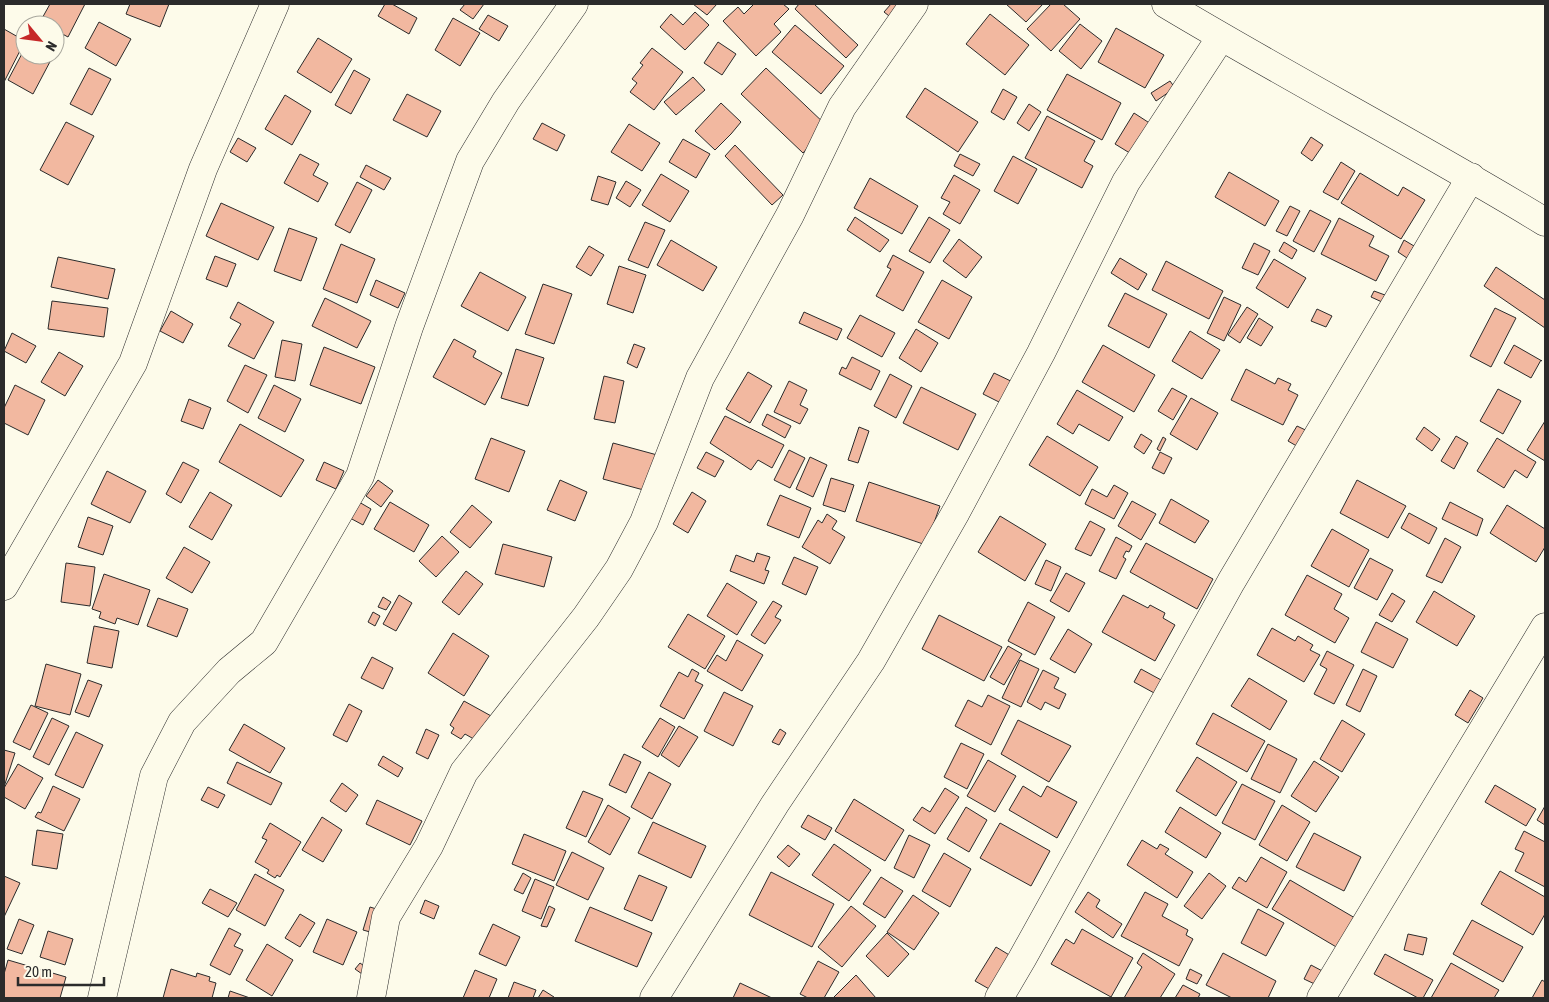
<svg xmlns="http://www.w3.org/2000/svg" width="1549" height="1002" viewBox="0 0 1549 1002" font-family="'Asap Condensed',sans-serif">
<rect width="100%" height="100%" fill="#fdfbea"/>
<!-- building -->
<path fill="#f2b8a0" stroke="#2b2b2b" d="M50 4H85L68 37 55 30V25H46L40 22Z
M130 4H169L160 27 126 14Z
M385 4H392L417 18 409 34 378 16Z
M465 4H484L473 19 460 10Z
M693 4H717L707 15Z
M754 4H783L789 9 774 24 781 32 756 56 723 21 738 7 744 14Z
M799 4H814L858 45 846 58 795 9Z
M891 4H912L898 23 884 12Z
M1006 4H1043L1026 22Z
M1051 4H1063L1080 19 1051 51 1027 29Z
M695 12 709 25 685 50 660 27 671 14 683 25Z
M990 14 1029 45 1005 75 966 44Z
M488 15 508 26 499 41 479 29Z
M453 18 480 33 460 66 435 50Z
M99 22 131 39 116 66 85 48Z
M1080 24 1102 41 1081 69 1059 51Z
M795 25 844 66 821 94 772 52Z
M1116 28 1164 55 1145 88 1098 62Z
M4 29 25 41 4 82Z
M318 38 352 59 331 93 297 72Z
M718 42 736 54 722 75 704 63Z
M25 48V55L53 56 33 94 8 80Z
M652 48 683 72 654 110 630 92 637 83 632 79 643 65 640 63Z
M89 68 111 79 92 115 70 104Z
M766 68 827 126 803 153 741 94Z
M354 70 370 79 351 114 335 105Z
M1067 74 1121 103 1102 140 1047 110Z
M693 77 705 90 676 115 664 102Z
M1170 81 1175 88 1156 101 1151 93Z
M925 88 978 122 958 152 906 117Z
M1003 89 1017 97 1004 120 991 112Z
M407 94 441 111 427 137 393 120Z
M285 95 311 111 292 145 265 129Z
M721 103 741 122 731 134 715 150 695 131Z
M1029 104 1041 112 1029 131 1017 123Z
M1134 113 1151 124 1133 155 1115 144Z
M1047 116 1095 141 1084 161 1093 166 1082 188 1025 158Z
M66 122 94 136 68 185 40 170Z
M542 123 565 135 557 151 533 139Z
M629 124 660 143 642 171 611 152Z
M1311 137 1323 145 1312 161 1301 153Z
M238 138 256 148 247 162 230 152Z
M683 139 710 154 696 178 669 162Z
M735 145 783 195 772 205 725 156Z
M300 154 319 164 313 175 328 183 318 202 284 183Z
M960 154 980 164 973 176 954 166Z
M1013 156 1037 169 1018 204 994 191Z
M1341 162 1355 171 1338 200 1323 192Z
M366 165 391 178 384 190 360 177Z
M1229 172 1279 201 1265 226 1215 197Z
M1360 173 1398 196 1403 187 1425 200 1401 239 1341 203Z
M661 174 689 191 670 222 642 205Z
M954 175 980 190 960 224 943 214 950 202 941 198Z
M598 176 616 182 608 205 591 200Z
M870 178 918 206 902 234 854 208Z
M626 181 641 190 630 207 616 198Z
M357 182 372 190 350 233 335 225Z
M221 203 274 227 258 260 206 236Z
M1290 206 1300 211 1287 236 1276 231Z
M1310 210 1331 221 1314 252 1293 241Z
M855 217 889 240 880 252 847 230Z
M929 217 950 230 930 263 909 251Z
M1339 218 1374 236 1369 246 1389 256 1376 281 1321 254Z
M645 222 665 230 648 268 628 260Z
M289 228 317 238 301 281 274 271Z
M959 239 982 257 966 278 943 261Z
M671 240 717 267 703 291 657 265Z
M1404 240 1414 246 1407 258 1398 252Z
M1284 242 1297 250 1292 259 1279 251Z
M1254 243 1270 251 1258 275 1242 268Z
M341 244 375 259 357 303 323 289Z
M589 246 604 255 591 276 576 267Z
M893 255 924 272 903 311 876 296 891 269 887 267Z
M215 256 236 264 227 287 206 279Z
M58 257 115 269 108 299 51 287Z
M1120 258 1147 274 1138 290 1111 273Z
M1274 259 1306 278 1288 308 1256 288Z
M1166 261 1223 291 1209 319 1152 290Z
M619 266 646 275 633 313 607 304Z
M1496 267 1545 300V328L1484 286Z
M480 272 526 297 508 331 461 306Z
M376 280 405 293 398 308 370 295Z
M942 280 972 297 949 339 918 322Z
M543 284 572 294 554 344 525 334Z
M1374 291 1385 295 1382 302 1371 297Z
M1125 293 1167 314 1149 348 1108 326Z
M1224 297 1241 305 1224 341 1207 333Z
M325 298 371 321 357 348 312 326Z
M52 301 108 308 104 337 48 329Z
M238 302 274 322 254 359 228 346 241 324 230 318Z
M1247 307 1258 314 1240 343 1228 335Z
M1495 308 1516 318 1491 367 1470 356Z
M1317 309 1332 316 1326 327 1311 321Z
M171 311 193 324 183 343 160 331Z
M804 312 842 329 837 340 799 323Z
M860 315 895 333 882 357 847 338Z
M1259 318 1273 327 1261 346 1247 338Z
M916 329 938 343 921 372 899 358Z
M1190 331 1220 350 1202 379 1172 361Z
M12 333 36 346 26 363 4 351Z
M454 339 476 351 473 357 502 373 485 405 433 377Z
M282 340 302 344 295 381 275 377Z
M634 344 645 348 637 368 627 363Z
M1103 345 1155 375 1134 412 1082 382Z
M1514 345 1542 361 1541 360 1531 378 1504 363Z
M324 347 375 367 361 404 310 385Z
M516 349 544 358 528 406 501 398Z
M59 352 83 366 65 396 41 382Z
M852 357 880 371 871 390 839 374 842 367 846 369Z
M245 365 267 375 248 413 227 401Z
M1246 369 1275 384 1278 378 1291 384 1288 390 1298 395 1283 425 1231 400Z
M748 372 772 386 750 423 726 409Z
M994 373 1017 384 1007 406 983 394Z
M890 374 912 386 896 418 874 406Z
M604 376 624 381 615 423 594 419Z
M789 381 807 390 800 405 808 409 800 424 774 412Z
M15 385 45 400 28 435 4 423V408Z
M274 385 301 399 285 432 258 418Z
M921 387 976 414 958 450 903 423Z
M1172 388 1187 396 1173 420 1158 411Z
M1498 389 1521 401 1503 434 1480 421Z
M1077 390 1123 417 1109 441 1079 424 1073 434 1057 424Z
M1191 398 1218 413 1197 450 1170 434Z
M189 399 211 408 203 429 181 421Z
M767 414 791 426 785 438 762 425Z
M725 416 784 445 772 468 758 460 751 470 710 443Z
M1545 421V461L1527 450Z
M240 424 304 460 281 497 219 462Z
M1297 426 1316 435 1307 452 1288 441Z
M859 427 869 431 858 463 848 460Z
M1424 427 1440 439 1432 451 1416 439Z
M1141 434 1152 441 1144 454 1134 447Z
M1047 436 1098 467 1080 496 1029 465Z
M1456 436 1468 443 1454 469 1441 461Z
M1163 437 1166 439 1160 451 1157 449Z
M491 438 525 451 509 492 475 479Z
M1497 438 1536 462 1527 478 1515 470 1504 488 1477 471Z
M613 443 661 456 651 492 603 479Z
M789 450 805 458 790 488 774 480Z
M706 452 724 461 715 477 697 468Z
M1160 452 1172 458 1164 474 1152 468Z
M810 457 827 465 813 497 796 489Z
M183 462 199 470 181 503 166 494Z
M324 462 344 471 336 489 316 480Z
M107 471 146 491 130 523 91 504Z
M831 478 854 485 845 512 823 505Z
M378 480 393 491 381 507 366 496Z
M560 480 587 492 575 521 547 510Z
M1357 480 1406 506 1388 538 1340 513Z
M869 482 940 506 926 545 856 521Z
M1114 485 1128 493 1114 519 1085 504 1092 489 1107 497Z
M210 492 232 505 212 540 189 527Z
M692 492 706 501 688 533 673 524Z
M780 495 811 508 799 538 767 525Z
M1171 499 1209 521 1195 543 1159 523Z
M1132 501 1156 514 1141 540 1118 526Z
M359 502 371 509 363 525 350 518Z
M390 502 429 525 414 552 374 529Z
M1450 502 1483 519 1477 536 1442 519Z
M472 505 492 522 470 548 450 532Z
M1507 505 1545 529V547L1536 562 1490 533Z
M1409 513 1437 528 1429 544 1401 528Z
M827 514 837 521 832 529 845 537 830 564 802 547 818 520 822 523Z
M1000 516 1046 544 1025 581 978 552Z
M88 517 113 526 103 555 78 547Z
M1090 521 1105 529 1091 556 1075 549Z
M1332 529 1369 550 1349 587 1311 566Z
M442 536 459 552 436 577 419 561Z
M1116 537 1132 546 1129 552 1126 551 1123 557 1126 559 1116 579 1099 571Z
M1445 538 1461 547 1442 583 1426 576Z
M1146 543 1213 579 1197 609 1130 572Z
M503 544 552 557 544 587 495 574Z
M184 547 210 562 192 593 166 578Z
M757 553 770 557 765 570 769 571 764 584 730 571 736 555 754 562Z
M794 557 818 567 806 595 782 584Z
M1370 558 1393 570 1377 600 1354 588Z
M1046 560 1061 567 1051 591 1035 584Z
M66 563 95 567 90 606 61 602Z
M466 571 483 584 459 615 442 602Z
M1066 573 1085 583 1069 612 1050 601Z
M104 574 150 590 138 625 117 618 115 624 99 618 101 612 92 609Z
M1307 575 1342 594 1334 609 1349 618 1335 643 1285 615Z
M727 583 757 602 737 635 707 616Z
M1434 591 1475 616 1457 646 1416 622Z
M1392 593 1405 601 1392 622 1379 615Z
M399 595 412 603 396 631 383 624Z
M1123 595 1148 608 1150 605 1165 613 1163 618 1175 625 1155 661 1102 632Z
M383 597 391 602 386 610 378 607Z
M158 598 188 609 177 637 147 626Z
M773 601 782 606 775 617 781 620 765 644 751 635Z
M1028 602 1055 617 1035 655 1008 641Z
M373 612 380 616 375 626 368 622Z
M688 614 725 636 705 669 668 647Z
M939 615 1002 647 984 681 922 649Z
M1376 622 1408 639 1393 668 1361 652Z
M94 626 119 631 112 668 87 663Z
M1272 628 1295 641 1298 636 1313 645 1310 650 1320 655 1304 682 1257 655Z
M1068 629 1092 644 1075 673 1050 659Z
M453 633 489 656 464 696 428 673Z
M737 640 763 655 742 691 707 671 717 655 726 661Z
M1008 646 1022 654 1004 685 990 677Z
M1327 651 1354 665 1334 704 1314 694 1327 669 1320 665Z
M372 657 393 668 383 689 361 678Z
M1020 660 1039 669 1021 707 1002 698Z
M46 664 81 674 70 715 35 706Z
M692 669 699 673 695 681 703 685 684 719 660 706 679 672 688 677Z
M1141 669 1163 681 1156 694 1134 682Z
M1363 669 1377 676 1360 712 1346 705Z
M1043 670 1059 678 1054 688 1066 694 1059 709 1045 702 1041 710 1027 702Z
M1249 678 1287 701 1270 730 1231 706Z
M88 680 102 685 89 717 75 712Z
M1470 690 1483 698 1468 723 1455 715Z
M724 692 753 706 733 746 704 731Z
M988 695 1010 706 991 745 955 726 968 700 982 707Z
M464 701 493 717 479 742 465 734 461 739 451 733 454 728 450 725Z
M349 704 362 711 347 742 333 735Z
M31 705 48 713 30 750 13 742Z
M1213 713 1265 741 1247 772 1196 744Z
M52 718 69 726 49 765 33 757Z
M660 718 675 727 658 757 642 747Z
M1018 720 1071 746 1049 782 1001 754Z
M1342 720 1365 734 1342 772 1320 759Z
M244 724 285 748 270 773 229 750Z
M679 726 698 737 679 767 661 755Z
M426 729 439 735 428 759 416 753Z
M780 729 786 733 779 745 772 742Z
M76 732 103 745 83 788 55 775Z
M961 743 984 754 967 789 944 777Z
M1268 744 1297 759 1280 793 1251 779Z
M4 750 15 753 4 787Z
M624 754 641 762 626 793 609 785Z
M383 756 403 768 398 777 378 765Z
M1197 757 1237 782 1216 816 1176 791Z
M988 760 1016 776 995 812 967 796Z
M1314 761 1339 777 1316 812 1291 796Z
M237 762 282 783 271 805 227 783Z
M18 764 43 778 25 809 4 797V788Z
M649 772 671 784 652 819 631 807Z
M342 783 358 795 346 812 330 801Z
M1242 784 1275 801 1255 840 1222 823Z
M1495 785 1536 809 1526 826 1485 802Z
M53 786 80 799 64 831 35 817 38 812 41 813Z
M1023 786 1041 797 1047 786 1077 802 1057 838 1009 810Z
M208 787 225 795 218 808 201 800Z
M945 788 959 797 935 834 913 820 922 807 930 812Z
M583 791 603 799 586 837 566 828Z
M854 799 904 830 885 861 835 831Z
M377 800 422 821 410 845 366 824Z
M608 805 630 818 610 855 588 842Z
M1282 805 1310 822 1287 861 1259 845Z
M1545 806V825L1537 820Z
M966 807 987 820 969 852 947 839Z
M1180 807 1221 833 1206 858 1165 832Z
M808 815 832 828 825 840 801 827Z
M322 817 342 830 323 862 302 850Z
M653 822 706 846 691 878 638 853Z
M270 823 301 842 280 877 277 875 275 878 267 873 269 870 255 862 267 840 262 838Z
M1000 823 1050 851 1031 886 980 858Z
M37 830 63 834 57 869 32 865Z
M1524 831 1545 842V887L1515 871 1524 853 1515 849Z
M1314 833 1361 857 1344 891 1296 867Z
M524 834 566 851 554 881 512 864Z
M909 835 930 845 914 878 894 868Z
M1142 840 1157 849 1160 844 1169 849 1165 854 1193 872 1177 898 1127 865Z
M834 844 871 870 849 901 812 875Z
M788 845 800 854 789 867 777 857Z
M572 852 604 868 588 900 556 885Z
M944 853 971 869 950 907 922 891Z
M1261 857 1287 872 1267 908 1232 888 1239 877 1246 882Z
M1500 871 1545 897V914L1533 935 1481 904Z
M771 872 834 904 812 947 749 915Z
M523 873 531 878 523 894 514 890Z
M1209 873 1226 886 1202 919 1184 906Z
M255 874 284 890 265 926 236 910Z
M639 875 667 887 652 921 624 909Z
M4 876 20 883 4 917Z
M881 877 903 891 885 918 863 904Z
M535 879 554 887 541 919 522 911Z
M1290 880 1355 918 1338 948 1272 909Z
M210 889 237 903 228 917 202 903Z
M1088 892 1100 900 1096 907 1122 924 1113 938 1075 912Z
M1145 892 1168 904 1162 916 1188 930 1186 935 1193 939 1179 966 1121 936Z
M913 895 939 913 914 950 887 932Z
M425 900 439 906 434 919 420 913Z
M549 906 555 909 547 927 541 926Z
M851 906 876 926 842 967 818 947Z
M370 907 383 911 377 934 363 930Z
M590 907 652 933 637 967 575 941Z
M1258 909 1284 923 1266 956 1241 943Z
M300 914 315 923 300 947 285 938Z
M19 919 34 925 22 954 7 949Z
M327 919 357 932 343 965 313 952Z
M1472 920 1523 947 1503 982 1453 954Z
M493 924 520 937 506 966 479 954Z
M229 928 241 934 234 946 243 950 230 975 210 965Z
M1082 929 1133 958 1111 997 1051 964 1066 939 1074 944Z
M48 931 73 939 65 965 40 957Z
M887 933 909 954 888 977 866 956Z
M1408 934 1427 938 1423 955 1404 950Z
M267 944 293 960 272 996 246 980Z
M996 947 1011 956 991 990 975 981Z
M1143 953 1175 974 1160 998H1124L1142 967 1137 963Z
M1223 953 1276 981 1268 998H1232L1206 985Z
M1385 954 1433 980 1423 998H1418L1374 974Z
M8 960 66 977 60 998H4V974Z
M818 961 839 972 824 998H808L800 994Z
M360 963 367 968 362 974 355 969Z
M1451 963 1499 990 1494 998H1431Z
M1311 965 1328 974 1321 987 1304 979Z
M171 969 196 977 197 973 210 977 209 981 216 983 212 998H163Z
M1190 969 1202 975 1197 984 1186 979Z
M475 970 497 979 489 998H463Z
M856 975 876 998H833Z
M1542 980 1545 982V998H1532Z
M514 982 536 990 533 998H508Z
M740 983 772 998H733Z
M1183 985 1200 994 1198 998H1175Z
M543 990 554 997V998H538Z
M230 991 250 998H228Z"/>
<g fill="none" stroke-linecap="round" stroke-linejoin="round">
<!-- minor casing -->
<g stroke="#2b2b2b" stroke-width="29">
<path id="minor" d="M1166 4C1291 79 1420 146 1545 222
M4 586 133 363 203 169 275 4
M102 998 154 776 182 722 229 671 264 642 360 476 409 327 470 161 506 101 574 4
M371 998 386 917 429 846 464 772 586 617 619 569 644 522 700 378 790 215 842 107 914 4
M654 998 775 804 871 661 956 512 1041 353 1126 182 1221 37
M999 998 1022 959 1231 582 1471 177
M1321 998 1545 627"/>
</g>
<!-- minor -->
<use href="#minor" stroke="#fdfbea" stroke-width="28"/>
</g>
<!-- border -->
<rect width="1549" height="1002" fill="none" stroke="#2b2b2b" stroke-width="10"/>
<!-- north arrow -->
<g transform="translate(40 40) rotate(119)"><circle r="24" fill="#fdfbea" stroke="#a9a89e"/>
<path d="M0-4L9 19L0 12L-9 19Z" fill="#c62828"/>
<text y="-8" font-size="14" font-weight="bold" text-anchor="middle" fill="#2b2b2b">N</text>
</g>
<!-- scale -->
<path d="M18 977v8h86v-8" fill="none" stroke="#2b2b2b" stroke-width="2.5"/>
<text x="25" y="977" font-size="15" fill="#2b2b2b" stroke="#fdfbea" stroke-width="4" paint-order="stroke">20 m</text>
</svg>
